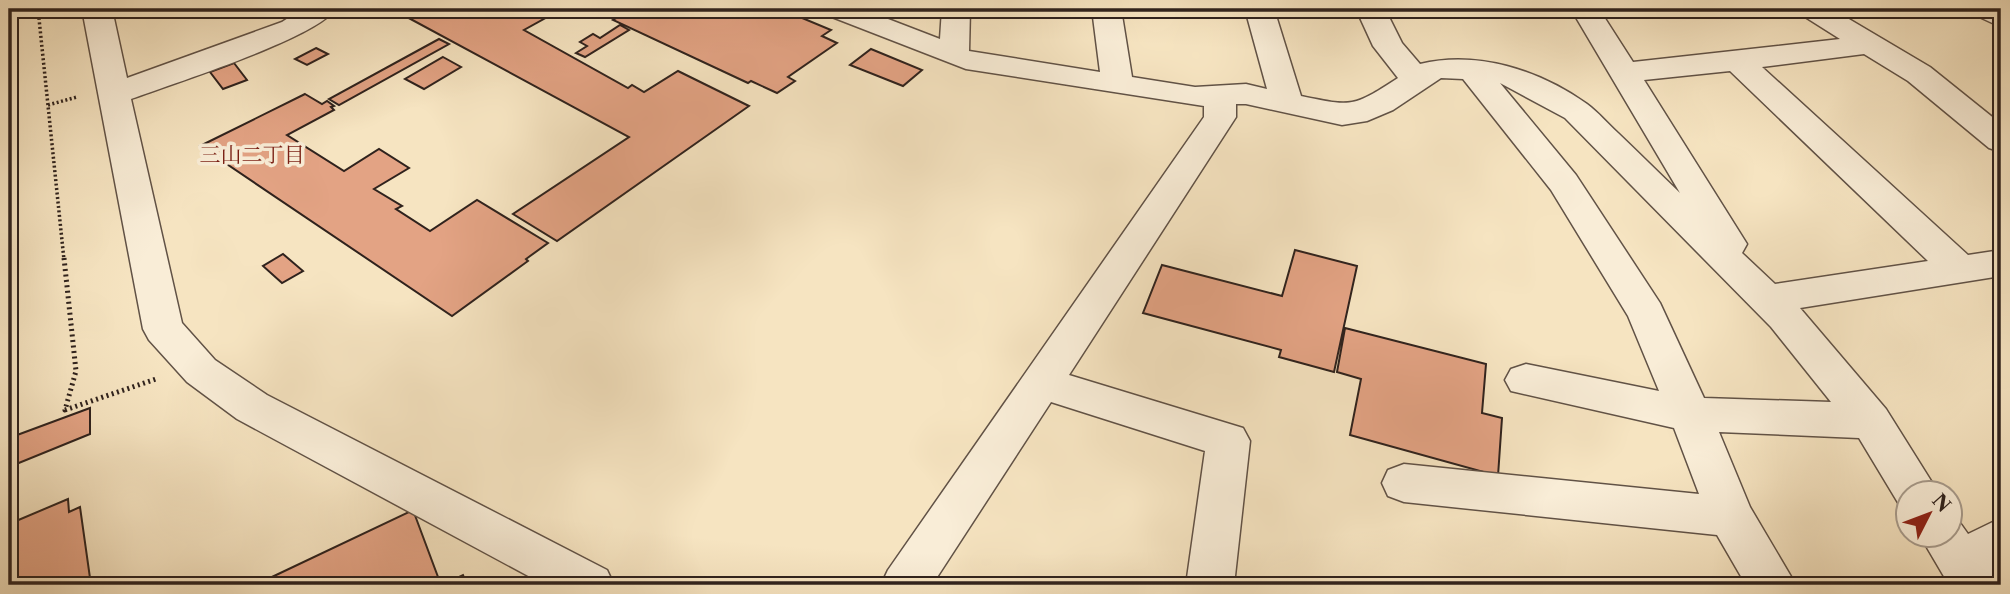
<svg xmlns="http://www.w3.org/2000/svg" width="2010" height="594" viewBox="0 0 2010 594" font-family="'Libre Caslon Text','Noto Serif JP',serif">
<rect width="100%" height="100%" fill="#f6e4c1"/>
<filter id="stains"><feTurbulence type="fractalNoise" baseFrequency=".00286" numOctaves="4"/><feColorMatrix values="0 0 0 0 .2 0 0 0 0 .09 0 0 0 0 .02 0 0 0 .5 -.17"/></filter>
<radialGradient id="worn" r=".72"><stop offset=".6" stop-color="#630" stop-opacity="0"/><stop offset="1" stop-color="#630" stop-opacity=".3"/></radialGradient>
<!-- building -->
<path fill="#e3a384" stroke="#2f221d" stroke-width="2" d="M392 9H534L549 16 524 30 628 88 632 85 644 92 678 71 749 106 557 241 513 214 629 137Z
M632 9H795L790 13 831 30 822 36 837 43 788 77 795 81 777 93 751 81 748 83 613 20Z
M620 25 629 30 585 57 576 53 587 46 580 42 593 34 600 38Z
M439 39 449 44 339 105 329 99Z
M316 48 328 54 307 65 295 59Z
M871 49 922 70 903 86 850 65Z
M443 57 461 67 424 89 405 79Z
M234 63 247 80 223 89 210 72Z
M305 94 322 104 327 101 334 106 331 107 334 110 287 135 344 171 379 149 409 168 374 189 402 206 396 209 430 231 477 200 548 243 526 259 528 261 452 316 200 146Z
M1295 250 1357 266 1334 372 1279 357 1281 350 1143 313 1162 265 1282 296Z
M283 254 303 271 282 283 263 266Z
M1345 328 1486 364 1482 413 1502 418 1498 476 1350 435 1361 379 1337 372Z
M90 408V434L9 467V438Z
M68 499 69 512 80 507 91 585H9V524Z
M413 510 441 585H255Z
M463 575 467 585H442Z"/>
<g fill="none" stroke-linecap="round" stroke-linejoin="round">
<!-- minor casing -->
<g stroke="#615246" stroke-width="3">
<path id="minor" d="M82 9H112L127 78 282 22 302 9H335C317 38 171 84 131 99L182 323 215 360 267 395 607 570 614 585H545L237 419 187 382 149 340 143 329Z
M828 9H862L940 39 942 9H970L969 51 1100 72 1092 9H1121L1132 77 1195 87 1246 84 1267 89 1245 9H1274L1301 96C1353 107 1353 107 1398 78L1373 46 1356 9H1385L1402 43 1420 64C1477 50 1539 70 1587 104 1598 112 1608 124 1618 133 1639 153 1659 173 1680 193L1571 9H1599L1633 62 1840 39 1802 15 1797 9H1832L1930 67 2001 124V152L1989 148 1908 81 1864 54 1762 67 1968 255 2001 250V276L1800 308 1886 409 1938 492H1909V508L1900 506 1859 438 1719 432 1750 507 1796 585H1746L1717 535 1404 502 1388 496 1382 483 1388 470 1404 464 1699 494 1674 428 1511 391 1505 380 1511 369 1526 364 1659 391 1628 316 1551 190 1463 79 1441 78 1393 110 1367 121 1342 125 1246 104H1236V117L1069 375 1243 428 1250 441 1234 585H1186L1205 451 1051 402 932 585H881L888 570 1204 117V106L966 69 832 17ZM1730 71 1928 261 1775 284 1742 253 1747 244 1644 80ZM1500 83 1565 118 1771 327 1831 402 1704 398 1660 303 1576 175Z
M1970 9H2001V27L1975 15Z
M1951 517 1958 520 1968 534 2001 518V563L1992 569 1999 585H1949L1919 534H1951Z"/>
</g>
<!-- path-far1 -->
<path stroke="#2f221d" stroke-width="3.5" stroke-dasharray="2 2.5" stroke-linecap="butt" d="M38 9 64 260
M48 105 77 97"/>
<!-- path -->
<path stroke="#2f221d" stroke-width="5" stroke-dasharray="2 3.5" stroke-linecap="butt" d="M64 258 76 371 65 410 156 379"/>
<!-- minor -->
<use href="#minor" fill="#f9edd7" fill-rule="evenodd"/>
</g>
<g text-anchor="middle" dominant-baseline="central" stroke-width="7" stroke-linejoin="round" paint-order="stroke">
<!-- neighbourhood labels -->
<g font-size="21" fill="#7a1f14" stroke="#f9edd7">
<text x="252" y="154">三山二丁目</text>
</g>
</g>
<!-- margin -->
<rect width="2010" height="594" fill="none" stroke="#f6e4c1" stroke-width="35"/>
<rect x="10" y="10" width="1989" height="573" fill="none" stroke="#2f221d" stroke-width="3.5"/>
<rect x="18" y="18" width="1975" height="559" fill="none" stroke="#2f221d" stroke-width="2"/>
<!-- north arrow -->
<g transform="translate(1929 514) rotate(48)"><circle r="33" fill="#f9edd7" stroke="#a89c8d" stroke-width="2"/>
<path d="M0-5L12 26L0 18L-12 26Z" fill="#8f2418"/>
<text y="-10" font-size="19" font-weight="bold" text-anchor="middle" fill="#2f221d">N</text>
</g>
<rect width="100%" height="100%" filter="url(#stains)"/>
<rect width="100%" height="100%" fill="url(#worn)"/>
</svg>
